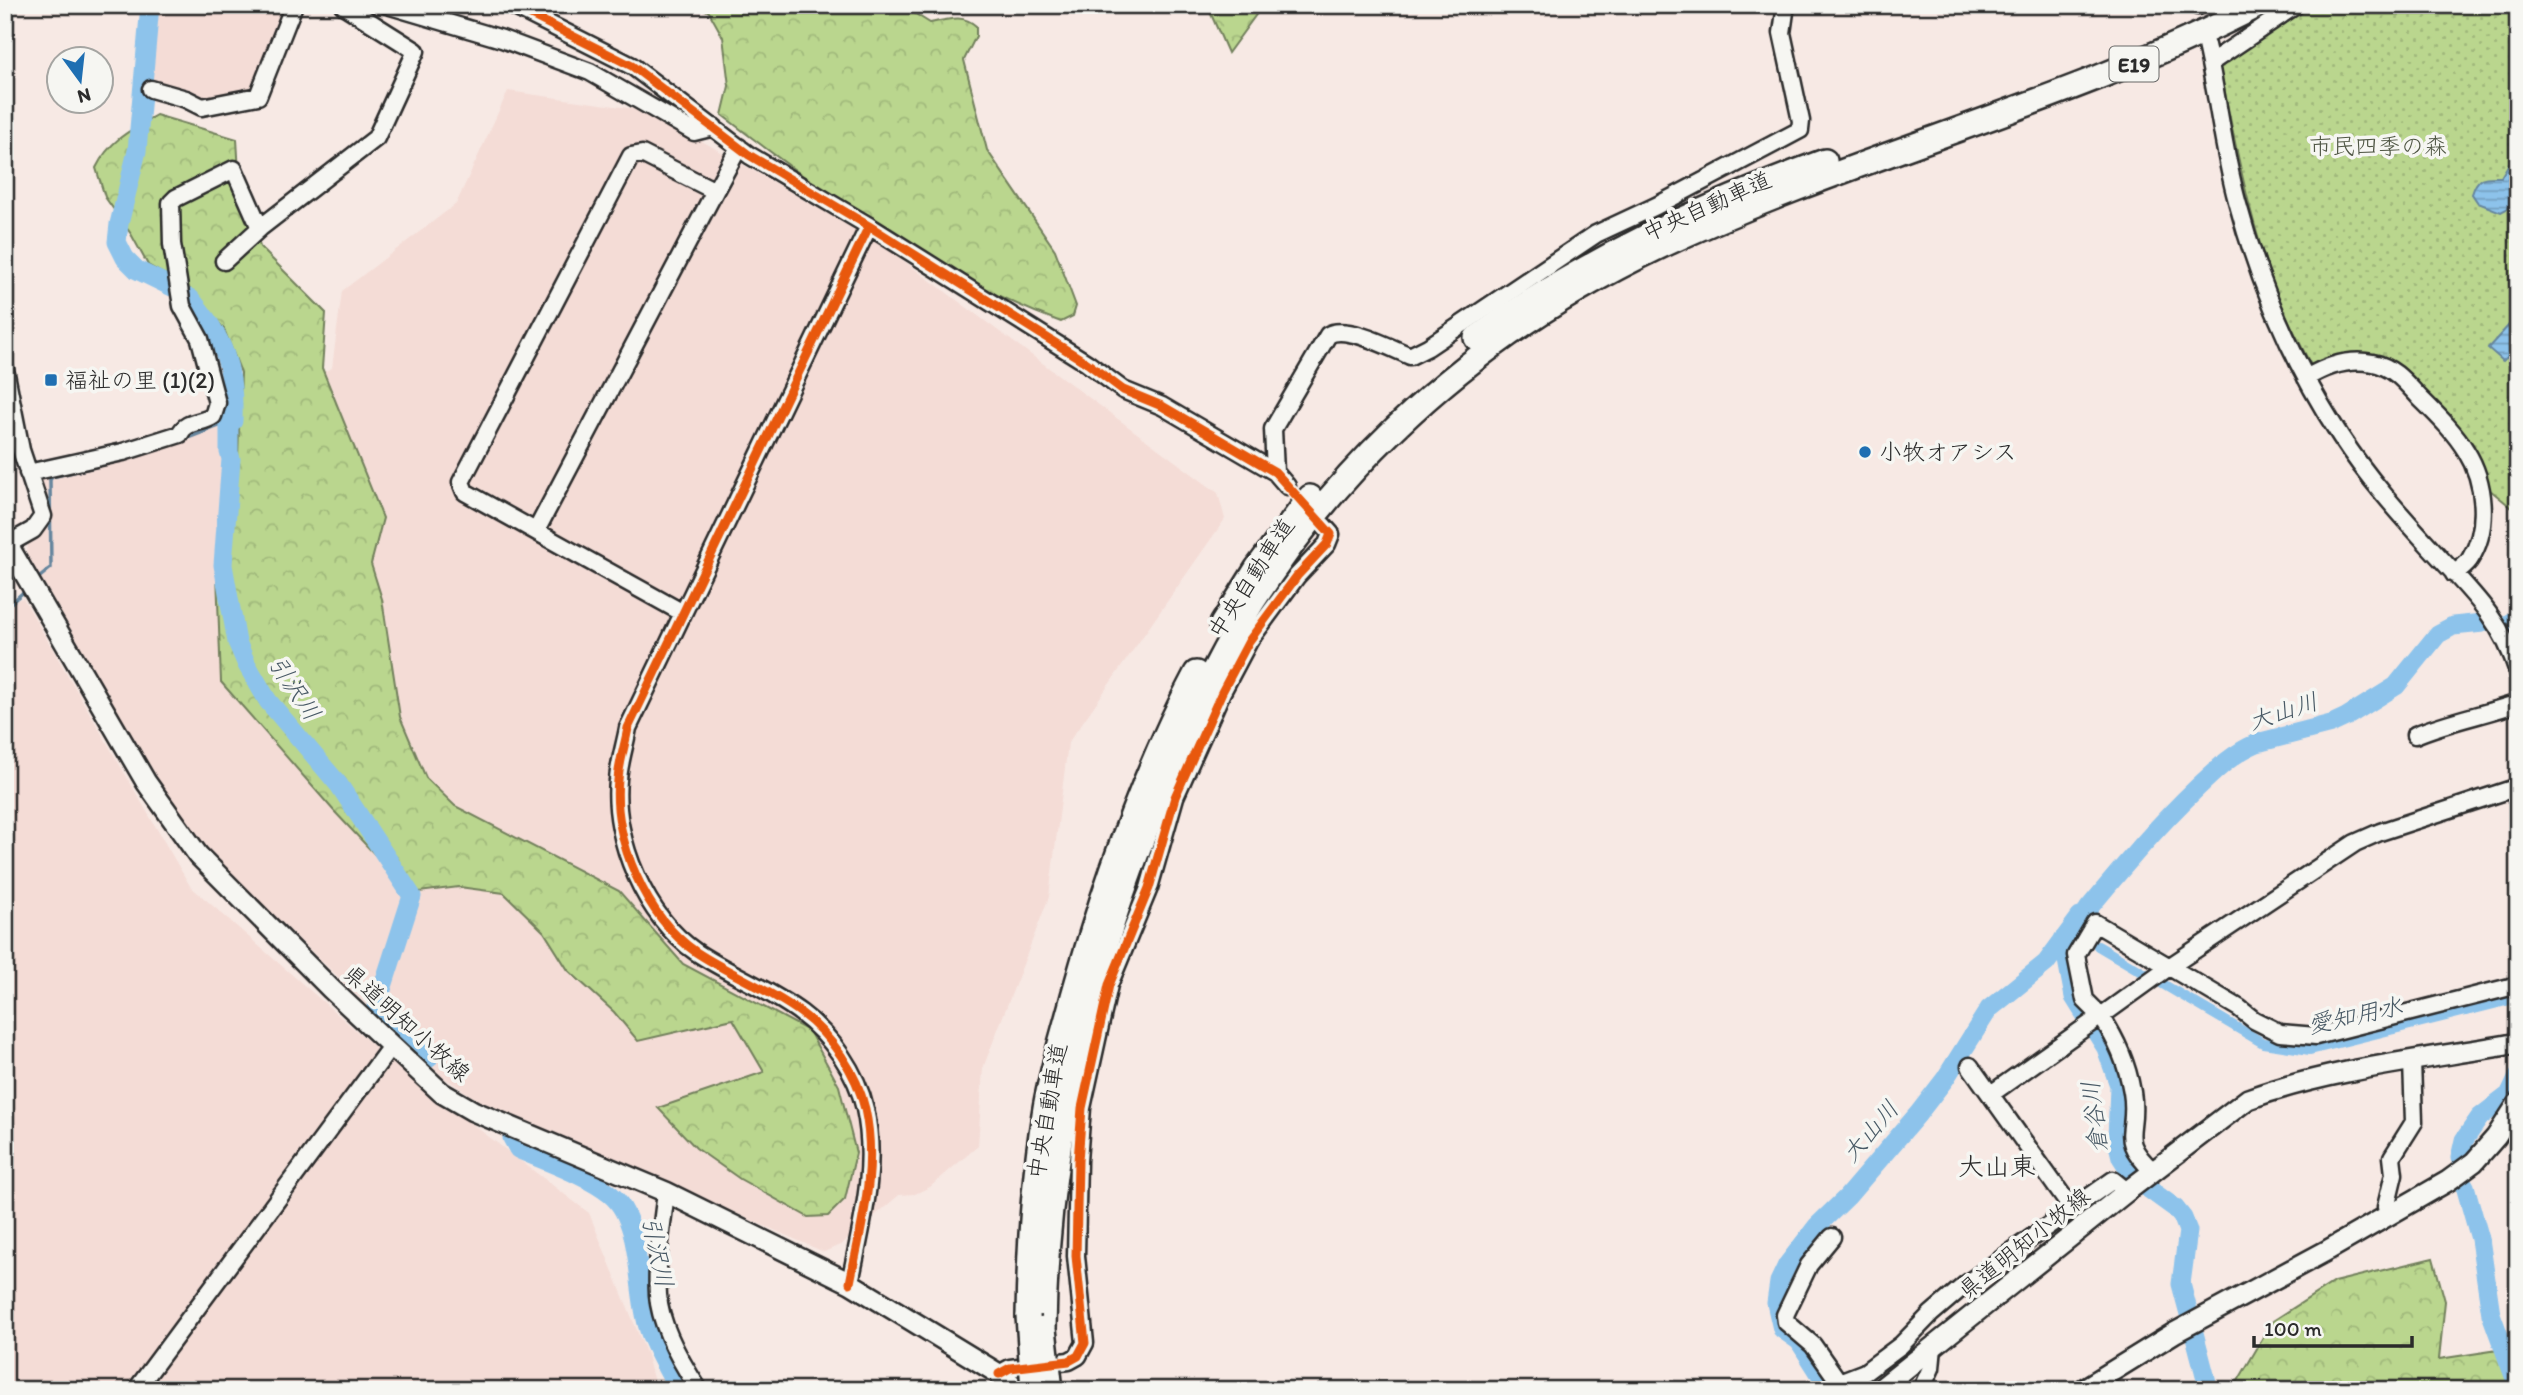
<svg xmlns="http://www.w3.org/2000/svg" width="2523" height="1395" viewBox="0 0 2523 1395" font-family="Itim,'Klee One',sans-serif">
<defs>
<pattern id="green-dots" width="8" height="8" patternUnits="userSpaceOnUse" patternTransform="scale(1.75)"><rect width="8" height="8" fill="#bad68e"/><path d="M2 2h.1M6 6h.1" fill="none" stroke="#a0b87b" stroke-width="1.8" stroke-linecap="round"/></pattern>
<pattern id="forest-crowns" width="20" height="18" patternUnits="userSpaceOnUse" patternTransform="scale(1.75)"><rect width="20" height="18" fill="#bad68e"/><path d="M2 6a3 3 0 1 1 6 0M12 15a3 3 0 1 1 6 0" fill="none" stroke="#a0b87b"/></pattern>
<pattern id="water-rules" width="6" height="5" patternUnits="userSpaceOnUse" patternTransform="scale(1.75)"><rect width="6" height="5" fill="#8dc3eb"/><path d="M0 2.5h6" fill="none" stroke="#739fbf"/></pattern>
</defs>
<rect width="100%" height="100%" fill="#f7e9e4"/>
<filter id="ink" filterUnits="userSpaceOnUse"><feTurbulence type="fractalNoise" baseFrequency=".0143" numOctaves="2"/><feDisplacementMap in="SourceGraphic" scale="14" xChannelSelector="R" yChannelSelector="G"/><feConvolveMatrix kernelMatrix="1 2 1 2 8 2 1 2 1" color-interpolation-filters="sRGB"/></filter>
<g filter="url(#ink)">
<!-- built -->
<path fill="#f4dcd6" d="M154 5H291L255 93 203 104 145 87Z
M508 91 636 109 669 122 885 247 1218 493 1225 519 1068 743 1049 897 983 1068 978 1146 930 1187 915 1194 899 1195 842 1244 824 1252 478 1100 443 1077 238 881 200 841 157 780 27 554 28 544 40 535 49 515 47 500 38 475 177 439 332 368 342 291 456 204Z
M23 598 190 886 405 1073 589 1213 647 1355 656 1390H5V604Z"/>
<!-- green -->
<path fill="url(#green-dots)" stroke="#72805c" stroke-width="2" d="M2304 5H2518V513L2484 485 2481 474 2384 364 2313 369C2299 342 2285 315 2274 287 2248 215 2234 138 2219 63Z"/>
<!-- forest -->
<path fill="url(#forest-crowns)" stroke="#72805c" stroke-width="2" d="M697 5H901L930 23C947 20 962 13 976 26V36L964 60 987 150 1055 250 1076 306 1073 316 1061 322C936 276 826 195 722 115L729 86 723 37 709 12Z
M1207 5H1263L1228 53Z
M156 115 237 139 239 173 260 247 326 313 322 368 383 518 371 564 382 599 400 717 426 778 455 806 619 891 683 964 809 1031 839 1086 856 1153 845 1199 828 1216 808 1217 740 1179 696 1148 658 1108 764 1072 733 1019 638 1041 614 1012 568 970 544 932 504 893 459 887 411 893 334 811 221 682 217 574 238 459 241 373 224 329 193 291 148 265 131 234 105 197 96 168C109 141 130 130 156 115Z
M2433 1258 2445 1301 2439 1359 2518 1347V1390H2229L2238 1381 2273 1321 2334 1282Z"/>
<!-- water -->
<path fill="url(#water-rules)" stroke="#66869e" stroke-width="2" d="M2518 158V203L2501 212 2478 203 2472 194C2478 175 2484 177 2501 177L2510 162Z
M2510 324 2518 331V366L2507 357 2503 361 2488 348Z"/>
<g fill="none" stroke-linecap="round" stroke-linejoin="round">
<!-- stream -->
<path stroke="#66869e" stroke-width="3.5" d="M185 439 229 422
M35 581 51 568 50 480 52 477 115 462
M5 608 27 589"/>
<!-- canal -->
<path stroke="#8dc3eb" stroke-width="10" d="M2098 946 2263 1043 2310 1050 2518 998"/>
<!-- river -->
<path stroke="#8dc3eb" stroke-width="19" d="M150 5 137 151 119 224 117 242 125 258 137 270 172 287
M190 298C224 337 235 369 233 421L229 422V452L231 459 223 565 237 642 247 665 268 701 339 785 412 896 376 1008 428 1059
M2511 622 2518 620
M2088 909C2123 867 2157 826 2197 788 2215 771 2233 753 2257 743L2331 724 2346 717 2396 686 2438 634 2453 626 2483 623
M2063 939 2074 997 2106 1048 2119 1085 2117 1141 2121 1157 2130 1171 2146 1187 2175 1208 2183 1218 2188 1231 2181 1284 2189 1314
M512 1138 518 1149C547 1162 586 1175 610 1194 643 1220 636 1289 648 1327 654 1348 668 1369 678 1390
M2460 1158 2464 1140 2480 1117 2510 1094 2518 1077
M2465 1186 2480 1239 2491 1314 2518 1387
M2194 1333 2209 1390
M1830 1390 1799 1341 1782 1329 1776 1303 1779 1282 1787 1265 1817 1226 1847 1197 1918 1114 1945 1079 1989 1009 2046 963 2080 917"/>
<!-- minor casing -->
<g stroke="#2b2b2b" stroke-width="21">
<path id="minor" d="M387 5 502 39 590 72 694 132 714 127
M511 5 632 66 749 155 869 226 628 728C625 745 619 763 618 780 612 839 646 918 696 952 729 974 769 989 801 1013 831 1035 857 1073 865 1109 878 1168 861 1226 850 1283
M2198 5V6
M2206 45C2218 97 2223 150 2237 201 2259 284 2294 365 2341 437 2367 477 2399 513 2431 548 2468 589 2501 617 2518 672
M2210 63 2296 5
M151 89 186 99 202 107 258 96 294 5
M869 226 1087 363 1123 390 1162 406 1275 472 1287 486
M224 261 260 228 376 138 416 51 343 5
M5 369 21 450 43 516 33 530 8 544
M2306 378C2326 366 2350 358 2373 363 2394 367 2406 383 2420 398 2436 414 2454 431 2466 451 2485 481 2490 528 2470 559 2467 565 2459 569 2454 574
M1275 472 1273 429 1328 335C1346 324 1391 348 1410 356L1428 347 1596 234 1656 206 1800 130 1801 121 1782 33 1786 5
M28 473 123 452 180 434C186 420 202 424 213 416L217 403 200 339 182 306 172 244 171 203 176 198 234 169 260 228
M536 531 715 191
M683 613 465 492 461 482 631 156 642 154 715 191 739 147
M2415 735C2448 721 2483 715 2518 703
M1970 1066 2072 1209
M1991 1094 2101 1016 2085 1000 2076 955 2095 923 2239 1008 2254 1020 2280 1033 2316 1036 2518 985
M2153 1171C2116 1137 2139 1133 2132 1092 2127 1063 2117 1041 2101 1016L2169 967 2355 843 2380 832 2518 787
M666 1192C662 1226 656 1260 658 1295 660 1326 682 1364 699 1390
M2389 1215 2386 1207 2394 1174 2392 1157 2414 1122 2412 1061
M1832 1237 1809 1265 1785 1315 1786 1322 1813 1345 1839 1382 1865 1372 1901 1345 1931 1314 1966 1284 2113 1180 2128 1192
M999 1374 1010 1368 1069 1361 1078 1356 1085 1343 1076 1256 1078 1161 1082 1108 1109 985 1149 888 1175 797 1222 692 1249 641 1297 576 1327 544 1331 534 1323 525
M136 1390 392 1045
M1921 1390 1931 1368 1933 1347"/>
</g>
<!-- major casing -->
<g stroke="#2b2b2b" stroke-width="24">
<path id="major" d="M5 540 146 782 198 855 331 989 442 1093 473 1111 666 1192 850 1283 999 1374 1019 1390
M1879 1390 2130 1189 2248 1099C2334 1068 2428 1059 2518 1043
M2082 1390 2174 1333 2328 1250 2448 1181 2474 1162 2496 1137 2518 1103"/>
</g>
<!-- highway casing -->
<g stroke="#2b2b2b" stroke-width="28">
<path id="highway" d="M1476 338C1584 260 1700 207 1825 161
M1222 624 1257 568 1310 497
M1028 1316C1029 1248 1033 1181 1044 1114 1050 1074 1063 1035 1073 996 1104 885 1142 774 1196 673
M1044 1329C1046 1166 1078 1011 1135 858 1157 800 1179 741 1206 685 1302 492 1463 340 1657 248 1853 155 2066 105 2259 5"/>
</g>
<!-- minor -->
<use href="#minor" stroke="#f6f6f2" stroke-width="16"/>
<!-- major -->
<use href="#major" stroke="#f6f6f2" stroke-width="19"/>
<!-- highway -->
<use href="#highway" stroke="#f6f6f2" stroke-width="23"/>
<!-- highway-bridge casing -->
<g stroke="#2b2b2b" stroke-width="28" stroke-linecap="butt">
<path id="highway-bridge" d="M1028 1316 1033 1390
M1044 1329 1051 1390"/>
</g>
<!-- highway-bridge -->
<use href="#highway-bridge" stroke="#f6f6f2" stroke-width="23"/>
<!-- cycleway casing -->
<g stroke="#f6f6f2" stroke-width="13">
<path id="cycleway" d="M511 5 632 66 749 155 869 226 628 728C625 745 619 763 618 780 612 839 646 918 696 952 729 974 769 989 801 1013 831 1035 857 1073 865 1109 878 1168 861 1226 850 1283
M869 226 1087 363 1123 390 1162 406 1275 472 1331 534 1327 544 1297 576 1249 641 1222 692 1175 797 1149 888 1109 985 1082 1108 1078 1161 1076 1256 1085 1343 1078 1356 1069 1361 1010 1368 999 1374"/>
</g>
<!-- cycleway -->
<use href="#cycleway" stroke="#e8590c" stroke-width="9"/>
</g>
</g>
<!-- markers -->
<g fill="#1f6fb2" stroke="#f6f6f2" stroke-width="2.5">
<rect x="44" y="373" width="14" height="14" rx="3.5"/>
<circle cx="1865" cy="452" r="7"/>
</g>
<g text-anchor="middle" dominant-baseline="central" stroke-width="7" stroke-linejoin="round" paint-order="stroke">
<!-- shield labels -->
<rect fill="#f6f6f2" stroke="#686867" stroke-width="2" x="2109.5" y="46.5" width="49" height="35" rx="5"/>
<g font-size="21" font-weight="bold" fill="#2b2b2b">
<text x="2134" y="64">E19</text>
</g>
<!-- park labels -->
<g font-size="23" fill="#4f5644" stroke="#f6f6f2">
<text x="2378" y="146">市民四季の森</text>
</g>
<!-- street labels -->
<g font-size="23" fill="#2b2b2b" stroke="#f6f6f2">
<text transform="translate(1707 206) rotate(-24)">中央自動車道</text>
<text transform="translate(1251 578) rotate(-57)">中央自動車道</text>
<text transform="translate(407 1023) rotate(42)">県道明知小牧線</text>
<text transform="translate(1047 1111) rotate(-80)">中央自動車道</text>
<text transform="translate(2024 1243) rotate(-39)">県道明知小牧線</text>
</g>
<!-- poi labels -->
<g font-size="23" fill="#2b2b2b" stroke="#f6f6f2" text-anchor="start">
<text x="65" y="380">福祉の里 (1)(2)</text>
<text x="1879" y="452">小牧オアシス</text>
</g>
<!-- water labels -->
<g font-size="24" font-style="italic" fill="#485965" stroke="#f6f6f2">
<text transform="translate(295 688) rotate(56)">引沢川</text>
<text transform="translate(2283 711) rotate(-18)">大山川</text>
<text transform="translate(2355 1015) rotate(-12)">愛知用水</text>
<text transform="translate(2094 1117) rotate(-97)">倉谷川</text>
<text transform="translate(1870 1131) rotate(-49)">大山川</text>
<text transform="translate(658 1252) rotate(78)">引沢川</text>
</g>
<!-- quarter labels -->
<g font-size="26" fill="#2b2b2b" stroke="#f6f6f2">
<text x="1997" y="1166">大山東</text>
</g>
</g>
<!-- margin -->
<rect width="2523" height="1395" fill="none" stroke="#f6f6f2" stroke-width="28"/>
<rect x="14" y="14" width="2495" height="1367" fill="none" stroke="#2b2b2b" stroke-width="2.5" filter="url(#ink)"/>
<!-- north arrow -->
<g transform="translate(80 80) rotate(165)"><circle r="33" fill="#f6f6f2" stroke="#a5a5a2" stroke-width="2"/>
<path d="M0-5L12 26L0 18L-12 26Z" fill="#1f6fb2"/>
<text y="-10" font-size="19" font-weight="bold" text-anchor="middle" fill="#2b2b2b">N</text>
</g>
<!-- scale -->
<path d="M2254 1336v10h158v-10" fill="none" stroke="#2b2b2b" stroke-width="3.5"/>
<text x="2264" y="1336" font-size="21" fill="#2b2b2b" stroke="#f6f6f2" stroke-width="5" paint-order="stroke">100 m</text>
</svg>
